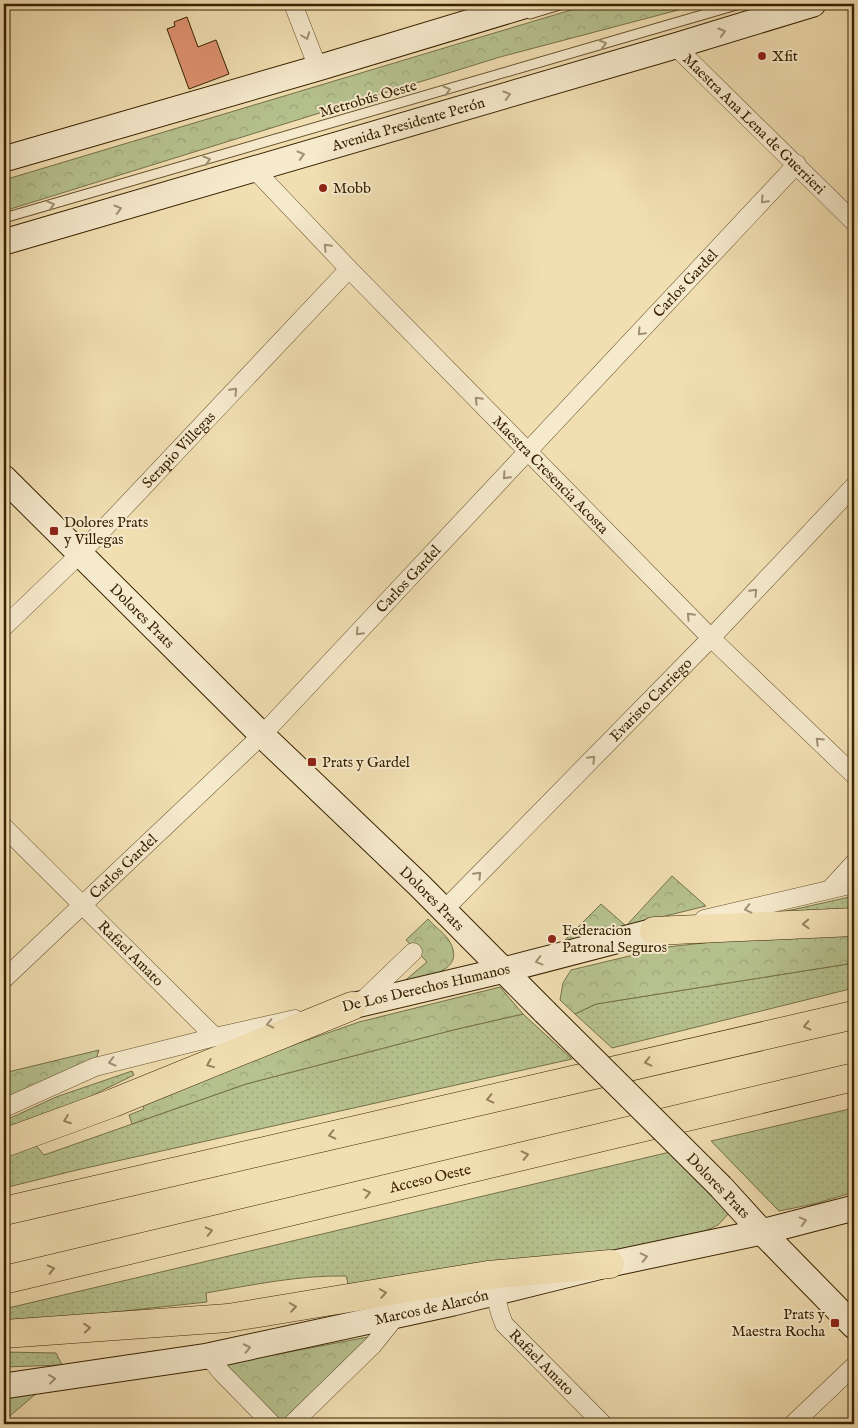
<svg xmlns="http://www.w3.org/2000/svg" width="858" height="1428" viewBox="0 0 858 1428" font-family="'IM FELL English',serif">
<defs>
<pattern id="grass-dots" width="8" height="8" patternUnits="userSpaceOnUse" patternTransform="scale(1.25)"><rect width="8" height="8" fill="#b6c28f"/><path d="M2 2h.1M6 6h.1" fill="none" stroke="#9da67a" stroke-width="1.8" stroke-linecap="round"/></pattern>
<pattern id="forest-crowns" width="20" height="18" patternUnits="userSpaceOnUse" patternTransform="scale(1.25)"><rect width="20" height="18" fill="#b6c28f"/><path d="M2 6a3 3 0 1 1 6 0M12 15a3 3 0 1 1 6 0" fill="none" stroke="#9da67a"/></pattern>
</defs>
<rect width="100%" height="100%" fill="#f1dfb2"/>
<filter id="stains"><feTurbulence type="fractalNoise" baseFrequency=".004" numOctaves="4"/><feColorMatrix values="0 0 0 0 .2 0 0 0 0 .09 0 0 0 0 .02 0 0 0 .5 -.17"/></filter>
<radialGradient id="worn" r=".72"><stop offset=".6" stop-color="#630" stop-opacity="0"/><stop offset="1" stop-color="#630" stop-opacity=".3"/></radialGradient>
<!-- grass -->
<path fill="url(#grass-dots)" stroke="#777248" d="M854 896V918L751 919Z
M854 963V988L612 1048 575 1014 596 1004Z
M523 1014 572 1059 77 1170 4 1188V1153L33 1142 44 1155 246 1084 453 1030Z
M132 1071 134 1075 30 1126 4 1136V1121L56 1097Z
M854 1108V1192L814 1204 779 1211 711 1141Z
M670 1152 732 1210 718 1225 699 1234 578 1259 349 1287 346 1276C300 1275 252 1285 206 1293L207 1302 4 1324V1309Z
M4 1352 56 1353 62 1365 4 1367Z"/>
<!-- forest -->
<path fill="url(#forest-crowns)" stroke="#777248" d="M591 4H701L500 57 4 211V180Z
M672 876 706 906 564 941 601 904 626 926Z
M428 919C434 926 443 932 448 939 470 972 423 977 402 983L427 962 406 940Z
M854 929V963L596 1004 575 1014 560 1000 563 983 571 970 667 947 823 930Z
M500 987 523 1014 453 1030 246 1084 132 1124 129 1115 144 1109 141 1101 230 1067 359 1022Z
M99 1050 95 1062 4 1100V1073Z
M368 1337 280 1423 225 1364Z
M38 1392 4 1421V1398Z"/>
<!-- building -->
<path fill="#df9371" stroke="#382201" d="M187 17 198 47 216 40 229 74 189 89 167 29 175 26 174 22Z"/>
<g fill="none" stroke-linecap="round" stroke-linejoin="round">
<!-- lane casing -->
<g stroke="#66512d" stroke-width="11">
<path id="lane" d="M530 14 563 4
M4 218 740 4"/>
</g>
<!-- street casing -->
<g stroke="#66512d" stroke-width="19">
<g id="street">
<path d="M293 4 318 68"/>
<path id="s1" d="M675 46 854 222"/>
<path id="s2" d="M254 169 349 269 711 638 854 775"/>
<path id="s3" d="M4 627 80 554 349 269"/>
<path id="s4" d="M4 827 215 1037"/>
<path d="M830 889 854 863"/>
<path id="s5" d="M444 910 711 638 854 486"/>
<path d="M704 919 854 884"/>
<path id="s6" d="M4 979 262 735 797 164"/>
<path d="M359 1004 413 952"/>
<path d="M4 1108 95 1067 215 1037 295 1019"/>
<path id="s7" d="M495 1293 500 1313 504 1324 603 1424"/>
<path d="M208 1356 222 1373 272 1424"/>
<path d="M292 1424 373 1345 397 1315"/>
<path d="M793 1424 854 1366"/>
</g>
</g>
<!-- secondary casing -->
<g stroke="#382201" stroke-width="27">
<g id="secondary">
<path d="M4 159 318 68 530 4"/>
<path id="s8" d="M4 242 675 46 813 4"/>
<path id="s9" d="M4 478 262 735 419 885 545 1012"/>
<path d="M352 1006 504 970 654 931"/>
<path d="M721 1187 762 1232 854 1326"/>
<path id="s10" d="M4 1386 208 1356 453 1303 610 1264 762 1232 854 1208"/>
</g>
</g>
<!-- highway casing -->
<g stroke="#382201" stroke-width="29">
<g id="highway">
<path d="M654 931 854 922"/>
<path d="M4 1143 113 1103 352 1006"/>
<path d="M4 1211 854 1015"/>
<path id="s11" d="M4 1280 854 1077"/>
<path d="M4 1334 228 1318 488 1275 610 1264"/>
</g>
</g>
<!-- lane -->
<use href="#lane" stroke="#f6eacd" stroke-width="9"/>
<!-- street -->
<use href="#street" stroke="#f6eacd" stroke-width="18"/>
<!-- secondary -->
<use href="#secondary" stroke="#f6eacd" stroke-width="25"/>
<!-- highway -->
<use href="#highway" stroke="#f1dfb2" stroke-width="28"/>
<!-- secondary-bridge casing -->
<g stroke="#382201" stroke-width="27" stroke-linecap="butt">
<path id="secondary-bridge" d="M545 1012 721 1187"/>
</g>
<!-- secondary-bridge -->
<use href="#secondary-bridge" stroke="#f6eacd" stroke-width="25"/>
</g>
<!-- one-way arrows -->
<defs><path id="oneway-chevron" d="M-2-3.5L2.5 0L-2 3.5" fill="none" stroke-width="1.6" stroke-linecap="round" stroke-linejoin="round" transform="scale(1.25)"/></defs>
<g stroke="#a09071">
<use href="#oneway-chevron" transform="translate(722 32) rotate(-17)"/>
<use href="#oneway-chevron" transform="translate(306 36) rotate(69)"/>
<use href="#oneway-chevron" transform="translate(603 44) rotate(-16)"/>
<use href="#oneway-chevron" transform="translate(447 90) rotate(-16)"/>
<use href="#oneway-chevron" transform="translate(507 95) rotate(-16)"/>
<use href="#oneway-chevron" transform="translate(301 155) rotate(-16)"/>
<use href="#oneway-chevron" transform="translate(207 160) rotate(-16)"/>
<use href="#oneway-chevron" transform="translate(764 200) rotate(133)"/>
<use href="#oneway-chevron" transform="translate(51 205) rotate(-16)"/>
<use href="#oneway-chevron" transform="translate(118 209) rotate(-16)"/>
<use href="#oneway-chevron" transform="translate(327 247) rotate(-133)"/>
<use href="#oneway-chevron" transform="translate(641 332) rotate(133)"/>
<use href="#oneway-chevron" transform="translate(234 391) rotate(-47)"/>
<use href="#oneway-chevron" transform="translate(478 400) rotate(-135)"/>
<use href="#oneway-chevron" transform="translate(506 476) rotate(133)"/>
<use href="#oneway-chevron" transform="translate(754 592) rotate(-47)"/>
<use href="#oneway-chevron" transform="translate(690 616) rotate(-134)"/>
<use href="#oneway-chevron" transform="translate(359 632) rotate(133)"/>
<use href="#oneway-chevron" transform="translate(819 741) rotate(-136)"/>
<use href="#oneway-chevron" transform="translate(592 759) rotate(-46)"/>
<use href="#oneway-chevron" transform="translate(478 875) rotate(-46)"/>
<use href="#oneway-chevron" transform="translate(748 909) rotate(167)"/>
<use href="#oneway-chevron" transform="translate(539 961) rotate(165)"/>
<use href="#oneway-chevron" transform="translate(270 1024) rotate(167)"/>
<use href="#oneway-chevron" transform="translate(112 1062) rotate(166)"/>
<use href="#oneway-chevron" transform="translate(803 1221) rotate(-15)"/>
<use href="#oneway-chevron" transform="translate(644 1257) rotate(-13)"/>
<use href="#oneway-chevron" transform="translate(247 1348) rotate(-12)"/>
<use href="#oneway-chevron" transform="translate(52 1379) rotate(-7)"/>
</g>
<g stroke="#94805a">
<use href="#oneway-chevron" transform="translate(806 924) rotate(178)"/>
<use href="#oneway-chevron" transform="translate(807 1026) rotate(167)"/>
<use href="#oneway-chevron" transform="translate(648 1062) rotate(167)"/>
<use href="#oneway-chevron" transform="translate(210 1064) rotate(158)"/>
<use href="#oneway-chevron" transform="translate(490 1099) rotate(167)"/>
<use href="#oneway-chevron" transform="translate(67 1120) rotate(160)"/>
<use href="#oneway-chevron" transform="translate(332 1135) rotate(167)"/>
<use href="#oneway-chevron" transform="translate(525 1155) rotate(-13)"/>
<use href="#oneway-chevron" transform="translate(367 1193) rotate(-13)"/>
<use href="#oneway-chevron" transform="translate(209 1231) rotate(-13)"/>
<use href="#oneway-chevron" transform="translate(51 1269) rotate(-13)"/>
<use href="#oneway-chevron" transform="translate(383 1293) rotate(-9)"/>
<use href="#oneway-chevron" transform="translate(293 1307) rotate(-9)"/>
<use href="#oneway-chevron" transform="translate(87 1328) rotate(-4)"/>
</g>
<!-- markers -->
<g fill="#8f2418" stroke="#f6eacd" stroke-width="2">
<circle cx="762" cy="56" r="5"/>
<circle cx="323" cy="188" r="5"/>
<rect x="49" y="526" width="10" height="10" rx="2.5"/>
<rect x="307" y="757" width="10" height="10" rx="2.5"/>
<circle cx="552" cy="939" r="5"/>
<rect x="830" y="1318" width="10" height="10" rx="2.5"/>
</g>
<g text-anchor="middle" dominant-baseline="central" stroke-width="4" stroke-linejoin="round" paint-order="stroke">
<!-- poi labels -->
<g font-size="15" fill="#382201" stroke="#f6eacd" text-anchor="start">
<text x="772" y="56">Xfit</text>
<text x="333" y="188">Mobb</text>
<text x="64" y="522">Dolores Prats<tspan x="64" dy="17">y Villegas</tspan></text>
<text x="322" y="762">Prats y Gardel</text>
<text x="562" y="930">Federacion<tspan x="562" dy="17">Patronal Seguros</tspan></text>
<text x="825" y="1314" text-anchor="end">Prats y<tspan x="825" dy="17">Maestra Rocha</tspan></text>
</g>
<!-- street labels -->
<g font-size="15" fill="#382201" stroke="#f6eacd">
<text transform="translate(368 99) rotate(-16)">Metrobús Oeste</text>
<text stroke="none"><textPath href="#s1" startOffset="111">Maestra Ana Lena de Guerrieri</textPath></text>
<text stroke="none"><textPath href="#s8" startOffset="421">Avenida Presidente Perón</textPath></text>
<text stroke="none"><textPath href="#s6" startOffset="974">Carlos Gardel</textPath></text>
<text stroke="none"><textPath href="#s3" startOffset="249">Serapio Villegas</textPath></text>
<text stroke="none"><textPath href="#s2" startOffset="426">Maestra Cresencia Acosta</textPath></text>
<text stroke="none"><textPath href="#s6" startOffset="569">Carlos Gardel</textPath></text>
<text stroke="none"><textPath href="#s9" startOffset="195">Dolores Prats</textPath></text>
<text stroke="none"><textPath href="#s5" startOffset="295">Evaristo Carriego</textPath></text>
<text stroke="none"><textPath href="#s6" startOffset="164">Carlos Gardel</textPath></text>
<text stroke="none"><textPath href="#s9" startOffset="600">Dolores Prats</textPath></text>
<text stroke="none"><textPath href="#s4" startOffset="179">Rafael Amato</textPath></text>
<text transform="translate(426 988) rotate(-13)">De Los Derechos Humanos</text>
<text stroke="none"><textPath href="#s11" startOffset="438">Acceso Oeste</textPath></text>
<text transform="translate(718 1186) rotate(46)">Dolores Prats</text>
<text stroke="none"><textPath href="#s10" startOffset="435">Marcos de Alarcón</textPath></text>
<text stroke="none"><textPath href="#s7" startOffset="86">Rafael Amato</textPath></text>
</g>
</g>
<!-- margin -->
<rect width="858" height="1428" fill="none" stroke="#f1dfb2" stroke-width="20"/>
<rect x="5" y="5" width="848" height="1418" fill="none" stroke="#382201" stroke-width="2.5"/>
<rect x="10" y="10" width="838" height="1408" fill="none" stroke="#382201"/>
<rect width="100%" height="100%" filter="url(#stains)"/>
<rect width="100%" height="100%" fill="url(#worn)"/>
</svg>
